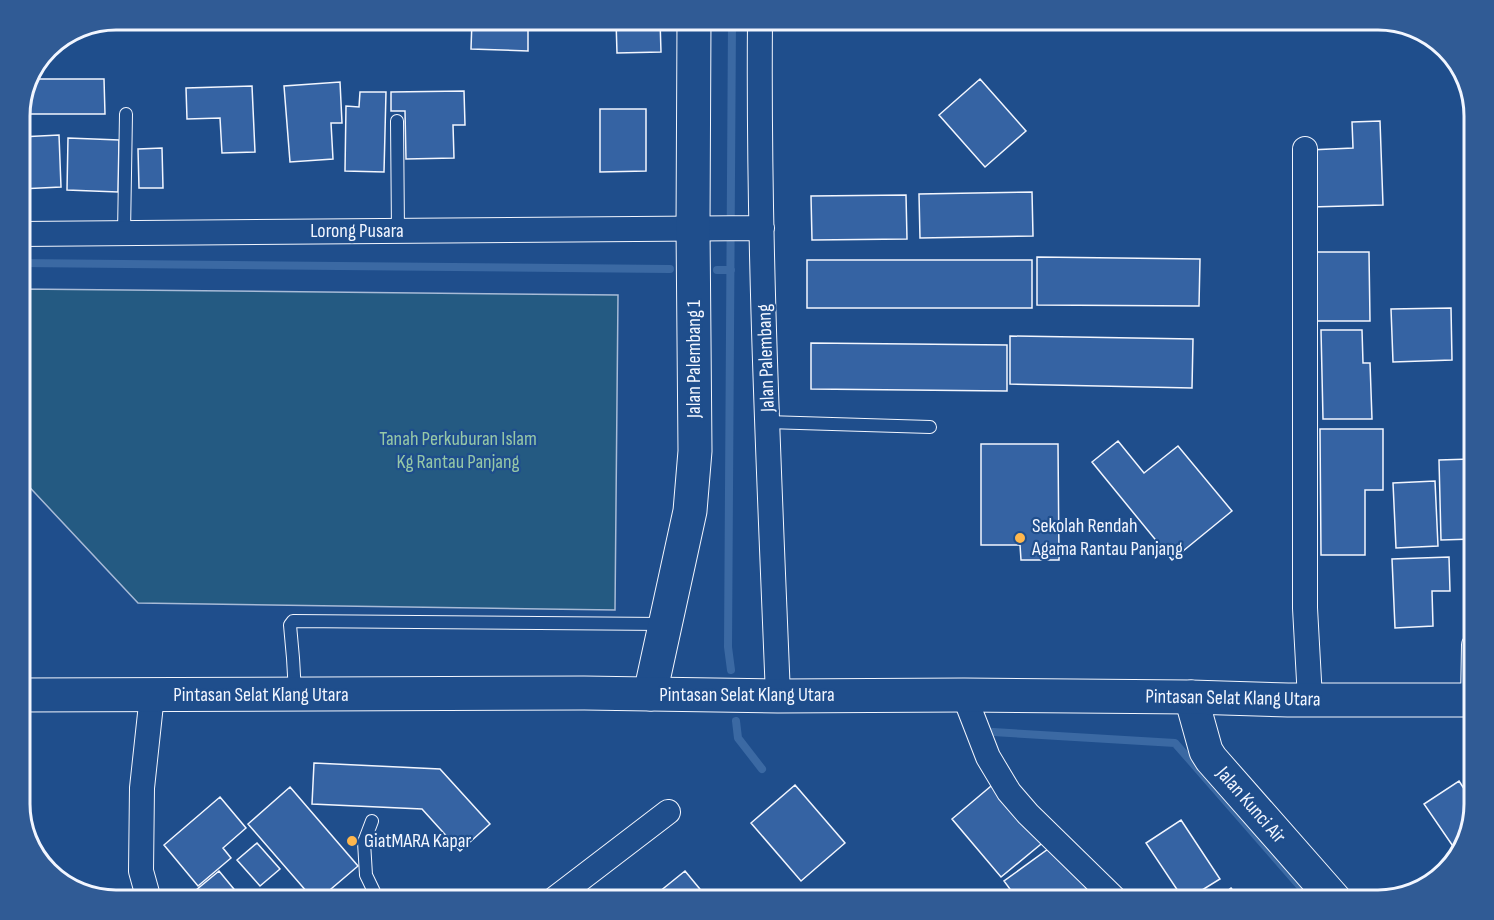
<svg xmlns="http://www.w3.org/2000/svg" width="1494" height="920" viewBox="0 0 1494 920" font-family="'Sofia Sans Condensed',sans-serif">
<rect width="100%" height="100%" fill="#1f4e8c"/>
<!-- green -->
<path fill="#245a82" stroke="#a8bbd7" stroke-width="1.5" d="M20 289 618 295 615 610 138 603 20 477Z"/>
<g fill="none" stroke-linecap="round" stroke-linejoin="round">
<!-- stream -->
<path stroke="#3b69a3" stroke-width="8" d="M20 263 670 269
M717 270H731
M731 670 728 647 732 20
M736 721 738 738 762 769
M993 732 1175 743 1312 900"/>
</g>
<!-- building -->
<path fill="#3563a3" stroke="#f2f6ff" stroke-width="1.5" d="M472 20H528V51L471 49Z
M568 20H611V27L568 26Z
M616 20H660L661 52 617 53Z
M34 79H104L105 114H20V110Z
M980 79 1026 131 985 167 939 115Z
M340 82 342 123H331L333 159 290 162 284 86Z
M252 86 255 152 222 153 220 118 187 119 186 88Z
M464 91 465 125H453L454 158 406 159 405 111H391V92Z
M360 92H386L384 172 345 171 346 106 359 107Z
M600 109H646V171L600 172Z
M1380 121 1383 205 1311 207 1309 150 1353 148 1352 122Z
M59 135 61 187 20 189V137Z
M68 138 119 140 118 192 67 190Z
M162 148 163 188H139L138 149Z
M1032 192 1033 236 920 238 919 194Z
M906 195 907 239 812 240 811 196Z
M1311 252H1369L1370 321H1311Z
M1037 257 1200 259 1199 306 1037 305Z
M807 260H1032V308H807Z
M1451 308 1452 360 1393 362 1391 309Z
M1321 330H1362L1363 363H1370L1372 419H1323Z
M1010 336 1193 339 1192 388 1010 384Z
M811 343 1007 345V391L811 389Z
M1320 429H1383V490H1365V555H1321Z
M1118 441 1144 473 1178 446 1232 511 1172 560 1092 462Z
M981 444H1058L1059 560H1021L1020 545H981Z
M1471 459 1473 539 1441 540 1439 460Z
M1435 481 1438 546 1396 548 1393 483Z
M1449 557 1450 591H1432L1433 626 1395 628 1392 559Z
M314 763 440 769 490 824 460 851 422 809 312 804Z
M997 781 1046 840 1001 877 952 819Z
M1459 781 1474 804 1461 853 1459 855 1424 804Z
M795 785 845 843 801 881 751 823Z
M290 787 358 866 318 900H314L248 824Z
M220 797 246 828 223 848 231 858 198 886 164 845Z
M1181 820 1220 879 1186 900H1184L1146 843Z
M257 843 280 869 260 886 237 860Z
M1055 844 1092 896 1085 900H1018L1004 881Z
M219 871 243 900H184Z
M685 871 709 900H658L654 896Z
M1231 888 1240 900H1216Z"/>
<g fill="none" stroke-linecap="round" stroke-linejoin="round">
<!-- lane casing -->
<g stroke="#f2f6ff" stroke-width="14">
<path id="lane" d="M397 121 398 231
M124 233 126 114
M767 422 930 427
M295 693 293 658 290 625 293 621 664 624
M372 821 364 842 366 875 378 900"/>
</g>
<!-- street casing -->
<g stroke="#f2f6ff" stroke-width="26">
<path id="street" d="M760 20C758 245 769 471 778 696
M1305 149V608L1310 699
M20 234 762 228
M964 695 988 757 1009 792 1028 814 1116 900
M1473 700 1474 645
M149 900 141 871 142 788 152 695
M553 900 668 812"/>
</g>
<!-- secondary casing -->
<g stroke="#f2f6ff" stroke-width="35">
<path id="secondary" d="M650 694 690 511 695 451 693 228 694 20
M1191 697 1206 751 1211 759 1335 900"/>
</g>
<!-- highway casing -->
<g stroke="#f2f6ff" stroke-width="35">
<path id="highway" d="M20 695 584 693 778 696 964 695 1191 697 1288 700H1474"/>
</g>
<!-- lane -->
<use href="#lane" stroke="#1f4e8c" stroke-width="12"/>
<!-- street -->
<use href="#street" stroke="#1f4e8c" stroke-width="24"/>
<!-- secondary -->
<use href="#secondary" stroke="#1f4e8c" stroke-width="33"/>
<!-- highway -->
<use href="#highway" stroke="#1f4e8c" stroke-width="33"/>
</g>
<!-- markers -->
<g fill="#ffb74d" stroke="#1f4e8c" stroke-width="2">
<circle cx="1020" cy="538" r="6"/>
<circle cx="352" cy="841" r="6"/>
</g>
<g text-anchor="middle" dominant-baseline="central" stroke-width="4.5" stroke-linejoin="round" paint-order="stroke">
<!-- street labels -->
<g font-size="20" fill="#f2f6ff" stroke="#1f4e8c">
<text x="357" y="231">Lorong Pusara</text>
<text transform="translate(766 358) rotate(-92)">Jalan Palembang</text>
<text transform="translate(694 359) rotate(-90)">Jalan Palembang 1</text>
<text x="261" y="695">Pintasan Selat Klang Utara</text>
<text x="747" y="695">Pintasan Selat Klang Utara</text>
<text transform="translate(1233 698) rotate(1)">Pintasan Selat Klang Utara</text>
<text transform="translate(1251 805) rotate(49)">Jalan Kunci Air</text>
</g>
<!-- park labels -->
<g font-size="20" fill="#97c8a6" stroke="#1f4e8c">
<text x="458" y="439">Tanah Perkuburan Islam<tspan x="458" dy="23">Kg Rantau Panjang</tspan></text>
</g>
<!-- poi labels -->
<g font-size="20" fill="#f2f6ff" stroke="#1f4e8c" text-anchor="start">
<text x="1032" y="526">Sekolah Rendah<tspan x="1032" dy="23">Agama Rantau Panjang</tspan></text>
<text x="364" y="841">GiatMARA Kapar</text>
</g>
</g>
<!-- crop -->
<path d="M0 0H1494V920H0ZM116 30H1378A86 86 0 0 1 1464 116V804A86 86 0 0 1 1378 890H116A86 86 0 0 1 30 804V116A86 86 0 0 1 116 30Z" fill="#305b95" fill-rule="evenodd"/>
<path fill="none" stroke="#f2f6ff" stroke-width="3" d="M116 30H1378A86 86 0 0 1 1464 116V804A86 86 0 0 1 1378 890H116A86 86 0 0 1 30 804V116A86 86 0 0 1 116 30Z"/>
</svg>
